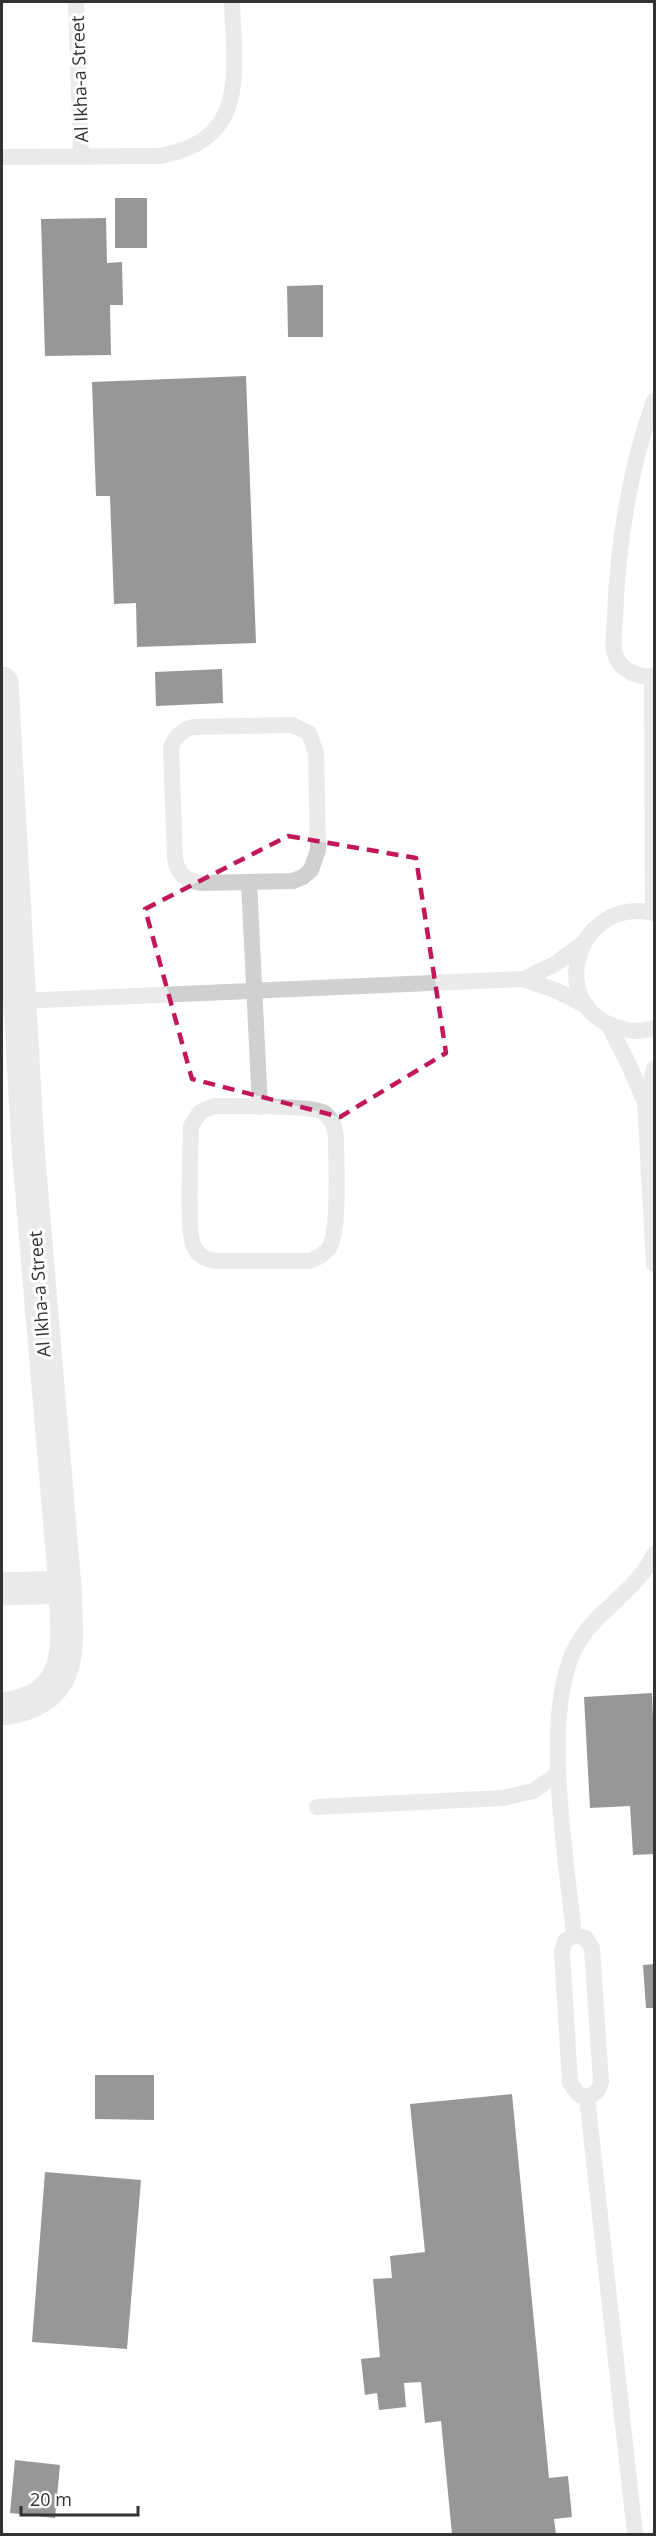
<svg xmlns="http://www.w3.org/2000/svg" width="656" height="2536" viewBox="0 0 656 2536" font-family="'Open Sans',sans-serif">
<rect width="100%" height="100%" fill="#fff"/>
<!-- building -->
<path fill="#1a1a1a" d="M115 198H147V248H115Z
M106 218 107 263 122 262 123 305H110L111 355 45 356 41 219Z
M323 285V337H288L287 286Z
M246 376 256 643 137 647 136 603 114 604 110 496H96L92 382Z
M222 669 223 703 156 706 155 672Z
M652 1693 654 1744V1854L633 1855 630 1806 590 1808 584 1697Z
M654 1964V2008H646L643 1965Z
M95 2075H154V2120L95 2119Z
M512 2094 549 2478 568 2476 572 2517 554 2519 556 2534H452L441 2421 425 2423 421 2382 404 2383 406 2407 379 2410 377 2393 365 2395 361 2359 380 2357 373 2279 392 2278 390 2256 425 2252 410 2104Z
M45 2172 141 2180 127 2349 32 2342Z
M15 2460 60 2465 55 2518 10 2513Z"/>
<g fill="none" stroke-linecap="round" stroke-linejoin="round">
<!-- service -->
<path stroke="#d0d0d0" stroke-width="16" d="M76 2 81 157
M2 157 159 156C250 141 234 71 232 2
M654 401C629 470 618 543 615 616 615 629 611 645 616 657 623 672 640 678 654 676
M652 677 653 913
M292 725 309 733 316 753 318 850 311 870 303 877 293 881 201 883C185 880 177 874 175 858L171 748C174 737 181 731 193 727Z
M249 882 260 1107
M654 913C578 895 545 1002 614 1026 628 1031 640 1033 654 1028
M524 979 555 964 582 944
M19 1001 524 979 557 991 587 1006
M608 1024 628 1063 645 1102 654 1264
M645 1102 654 1069
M214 1106C234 1106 310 1105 323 1112 332 1118 335 1127 336 1137 336 1160 340 1232 329 1248 324 1255 317 1258 310 1261H217C207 1260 199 1257 194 1247 186 1231 191 1150 191 1126L200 1112Z
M317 1807 503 1798 533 1791 558 1774
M574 1935C567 1860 539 1708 578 1643 598 1609 637 1591 654 1554
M574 1935 586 1938 592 1948 601 2082C598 2094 591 2098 579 2095L570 2083 562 1952 565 1941Z
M587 2097 635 2534"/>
<!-- minor -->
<path stroke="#d0d0d0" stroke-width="33" d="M2 683 28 1148 65 1587C67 1646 77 1700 2 1709
M2 1589 65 1587"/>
</g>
<!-- marked area -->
<path d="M0 0H656V2536H0ZM288 836 416 858 446 1053 340 1117 192 1079 145 909Z" fill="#fff" fill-opacity=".55" fill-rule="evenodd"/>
<path fill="none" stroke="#c2185b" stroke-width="4.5" stroke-dasharray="12 8" stroke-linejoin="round" d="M288 836 416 858 446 1053 340 1117 192 1079 145 909Z"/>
<g text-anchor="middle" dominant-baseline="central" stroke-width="6" stroke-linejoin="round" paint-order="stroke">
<!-- street labels -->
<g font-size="18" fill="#333" stroke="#fff">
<text transform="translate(79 79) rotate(-92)">Al Ikha-a Street</text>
<text transform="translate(39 1294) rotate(-94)">Al Ikha-a Street</text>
</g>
</g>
<!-- border -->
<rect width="656" height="2536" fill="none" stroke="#333333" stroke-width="6"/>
<!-- scale -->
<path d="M21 2506v9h117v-9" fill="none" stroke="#333333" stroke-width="3"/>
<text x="30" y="2506" font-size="18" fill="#333333" stroke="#ffffff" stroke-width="4.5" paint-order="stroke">20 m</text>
</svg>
